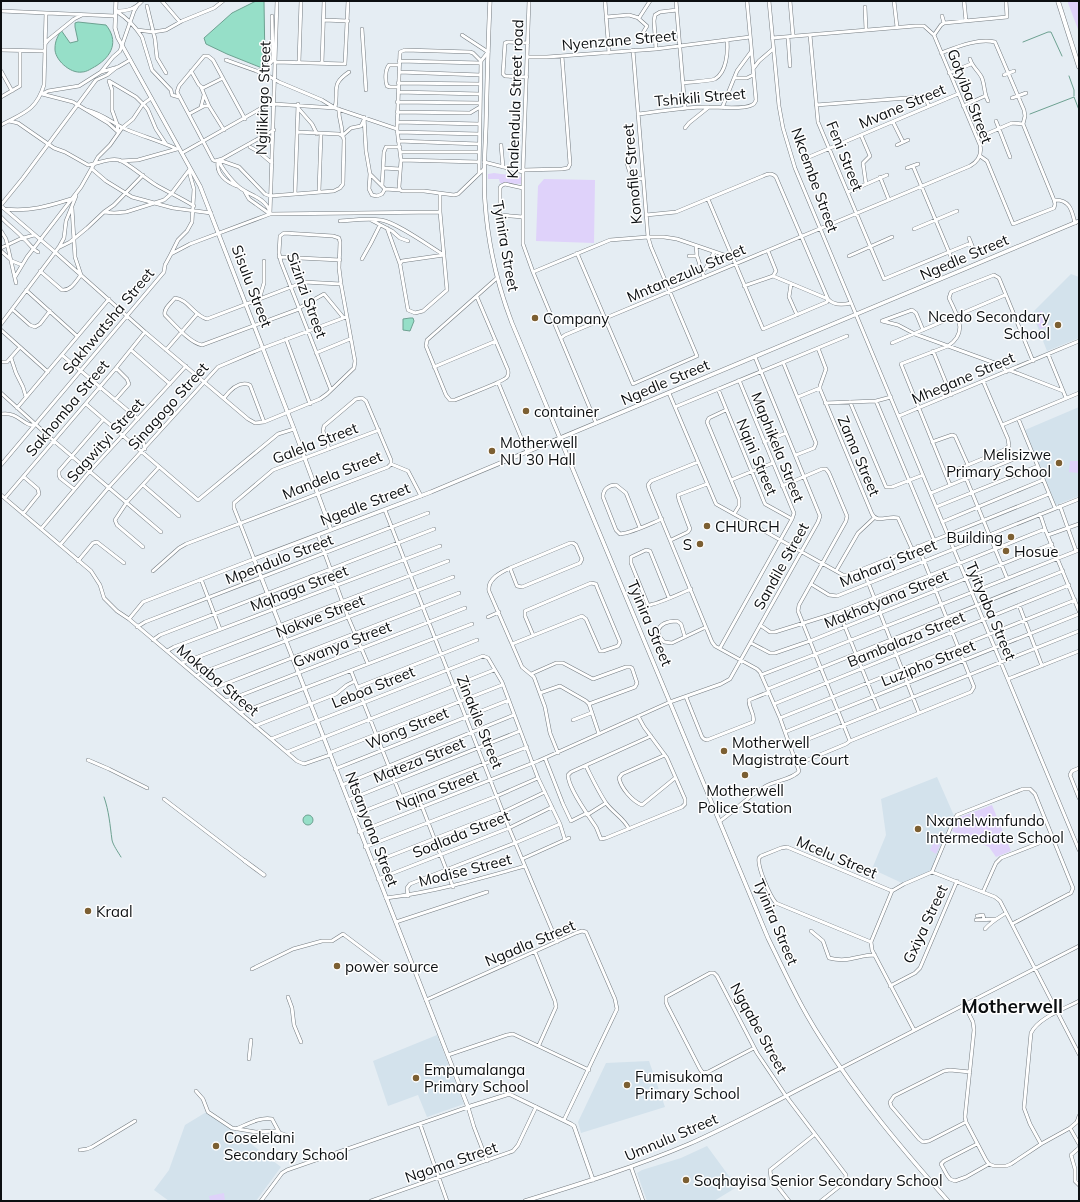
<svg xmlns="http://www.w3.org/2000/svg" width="1080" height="1202" viewBox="0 0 1080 1202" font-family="Mulish,sans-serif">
<rect width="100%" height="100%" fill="#e5edf3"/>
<!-- built -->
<path fill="#d3e2ec" d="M1071 274 1079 277V338L1047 351 1032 313Z
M1079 407V496L1056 505 1025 430Z
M937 777 955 818 932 872 904 884 872 869 886 835 881 799Z
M437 1035 464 1104 427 1117 418 1095 388 1106 373 1061Z
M649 1061 665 1107 581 1133 578 1122 606 1063Z
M208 1111 281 1167 256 1201H169L154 1190 169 1170 185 1125Z
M707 1146 737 1187 714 1201H647L637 1173 642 1170 681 1158Z"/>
<!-- green -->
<path fill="#dfd2fa" d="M1068 1H1079V32L1068 3Z
M494 173 521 177V184L500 183 499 179H488V174Z
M544 179 595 180 594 243 536 241 538 186Z
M1042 311 1048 326 1040 329 1034 314Z
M1070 461H1079V473L1069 472Z
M992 805 1011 851 996 857 989 847 952 831 958 819 960 817Z
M935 843 940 845 936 854 930 850 933 844Z
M224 1193 225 1201H210L209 1196Z"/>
<!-- water -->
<path fill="#96dfc8" stroke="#6da191" d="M256 1H264L265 65 262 68 227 54 206 44 204 38 232 13Z
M78 22 106 25C119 41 112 56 96 66 92 68 87 72 82 72 70 74 54 59 55 48 55 41 58 36 61 30L70 43 78 41 75 27V23Z
M410 318H413L414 321 410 331 403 330V319Z
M303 820a5 5 0 1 1 10 0a5 5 0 1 1-10 0Z"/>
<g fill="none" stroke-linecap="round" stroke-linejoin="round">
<!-- stream -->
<path stroke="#6da191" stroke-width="1" d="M1023 42 1048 32H1051L1062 56
M1069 76 1074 90V96
M1030 114 1074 97 1079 110
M104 797C109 811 110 825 112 840 113 845 118 852 121 857"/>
<!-- minor casing -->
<g stroke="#757c81" stroke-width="4">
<path id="minor" d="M162 1 180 22
M529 1 523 170V244L533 272 596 423
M605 1 609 53
M676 1 685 109
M769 1 779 106 783 128 795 168 1079 850
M790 1 793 36
M894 1 897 27
M964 1 966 21
M147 6 155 39 157 58 166 73
M865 7 866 30
M1 11 115 16
M116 11C127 18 135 26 142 37L152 70 171 90 172 95 179 97
M117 11C128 11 135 9 142 1
M942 16 944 23
M606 17 629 15 639 18 650 1
M638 18 647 26 638 41
M324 20 348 21
M362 29 366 90
M137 30 153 32 166 30 182 21 214 8 223 1
M462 35 488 52 481 61 473 53 470 52 405 50 400 52 397 129 401 160 399 187 400 190 402 191H424L454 195 458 194 484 169
M810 35 818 122 884 279 949 252 913 166
M934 35 941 25 944 23 1007 17 1006 1
M788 37 790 66
M45 44 48 40 74 19 82 15
M656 49 654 21 655 15 660 12 677 10
M1 50 44 51
M941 53C957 47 978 38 995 42L1024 110 1025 116 1023 124
M528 57H547L656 49 750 37
M970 59C972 67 979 71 982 78 985 86 984 94 988 101
M226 60 265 74 279 82 322 100 335 108C339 89 330 85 349 72
M399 61 481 63
M276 62 345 64 348 1
M299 62 301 1
M322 63 324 1
M753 69 759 61 773 49
M1 71 12 91
M191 71 199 85 203 88 223 78
M258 71 266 68 273 60 272 16
M101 72 113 57 120 51 134 11 137 6
M399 72 481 75
M949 73 971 64
M1004 75 1014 71
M527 77 505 76 503 74 505 43 508 42 528 43
M734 78H747L753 75
M109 81 136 97 145 106 148 110 156 129 166 144
M109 81 112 90V110L117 124 118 132
M398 83 480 84
M683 83C690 82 710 81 715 79 727 72 728 51 727 40
M201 87 209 106
M398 87H390L387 86C385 80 385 70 389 65H399
M398 92 480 94
M42 94 48 91 79 86 101 72 118 67 130 60
M42 94 73 102 108 123 118 132
M1 97 20 86V51
M1012 98 1026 93
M397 102 480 103
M816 105 920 97 926 100 929 106
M963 106 985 96
M201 107 204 95
M298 108 312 124 317 134
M722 108 737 71 751 52
M339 109C338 118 343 126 342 135
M87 110C103 114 115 125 130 131 145 137 162 142 177 149
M397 112 470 113 480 107
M189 114 204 106H209L224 130
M638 114C661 112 686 106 709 107 719 107 743 110 752 105 755 104 755 102 756 100L747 1
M364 117 366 151 370 174 385 189 400 190
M245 119 213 60 208 56H204L179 86 177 92 213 160 215 161 222 159 274 130
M9 121 18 123 54 148 65 152 88 165C98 164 109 157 119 160 128 163 146 179 156 185 168 192 181 198 194 206
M996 121 1010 157
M397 122 479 124
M893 122 903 142
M1 125C23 113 36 111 44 85L46 13
M685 128 689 123 709 107
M397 132 479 134
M861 135 870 156 863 163 866 184
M342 136 351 128 361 126 364 120
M977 138 1012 123 1023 124
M398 141 479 144
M501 145 503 167
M897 145 908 140
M250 147 259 152 272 163
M400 152H479
M182 153 267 105 274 104 335 108 397 129
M980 156 987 161 1013 224 1054 208 1055 204 1054 200 1023 124
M809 157 958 94
M629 159 627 163C630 175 631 178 643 179
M219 160 239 167 265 194 270 196 334 191 340 188 343 184 344 140 343 136 339 134 297 132
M219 160C220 167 233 182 239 187 250 196 265 197 270 212
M401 160 479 162
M120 161 138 160 177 149
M218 162C216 174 226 182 237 186
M484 162 523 172
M383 168 400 169
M907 168 918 164
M92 169 106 181 132 197 173 208 211 213
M523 170 562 169 568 168 570 164 562 56
M479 173 481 61
M370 174 369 189 372 195 377 196 382 194 385 189
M880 177 889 200
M382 186 384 152 386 147H400
M319 191 321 134
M245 192 249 199 270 214
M848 192 887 175
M295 194 298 104
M440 194V212L447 290 423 311 415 313 408 310 400 264 402 261 444 255
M1054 200C1070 199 1072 211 1075 223
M1 205 23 178 96 80 107 75 117 67
M1 206 55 252 145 332 248 419 255 423 264 422 320 399 327 394 354 368 355 361 341 284 339 268 340 242 339 238 333 236 284 233 280 236 279 253 281 262 331 390
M5 209C29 212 49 206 71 199
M104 212 114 205 143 175
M270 214 277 1
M646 215 676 212 763 176C767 174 772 172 776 177L828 299 827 302 763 329 708 199
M1 217C8 225 17 231 24 239 29 243 32 249 38 252
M523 217 500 215V188L501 186 505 184 523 188
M371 220 392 231 400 238 408 241
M340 221C353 220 368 218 381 220 396 222 429 246 444 255
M387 228 400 264
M914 229 957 211
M1 231 6 239 16 283
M969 238 973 248
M696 246 697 256 704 277
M1 248 20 239 34 235
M58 248 70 242 87 228 104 212 114 213 126 212 164 200 171 194 190 169
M1 251 10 259
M768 251 776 271 773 276
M577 253 633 384 697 356 651 247 648 237 633 50
M171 254 178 240 187 231 192 222 194 189 190 175V169
M689 256H697
M849 256 892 237
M279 257 340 260
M362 259 371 243 380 225
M952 259 949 252 971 243
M12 261 22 265
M40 271 62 290C71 291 76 281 81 275L75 257 72 208
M533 272 610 240 648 237H664L677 239 733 258
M702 272 706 268 714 252
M15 277 27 257 81 187 98 157 110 145 122 128 133 119 143 104 151 98
M791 284 789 297 797 315
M744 286 773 276 828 299C834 306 843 305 851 303
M26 290 77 336
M477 297 508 370C508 373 509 374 507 377 504 382 463 396 455 400H450L446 395 426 346 427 340 497 278
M259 300 264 283V261
M299 308 324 294 343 317
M12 309 30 325 35 327 40 324 50 311
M299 309 202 345C190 343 174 324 165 315 163 309 171 303 175 298 188 299 194 316 207 319L304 282 341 284
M882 321 898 325 915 334 1003 366 1006 372
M882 321 912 310 916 313 923 330
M1 324 59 247 64 238 66 221 76 196
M1 330 48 372
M561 338 565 335 970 166C979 161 982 154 980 145L934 35 924 26H915L772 38
M286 339 310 404
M892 343 1005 295
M818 348 826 369 820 386V389L872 514C877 524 889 515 898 518L912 549
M131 350 170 384
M166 350 197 314
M933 351 951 395
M316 353 350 339
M1048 354 1066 398
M62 355 138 419
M11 358 16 373 23 387 26 397
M1 362H7L20 347
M783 362 816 443 814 448 796 455
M434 367 496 341
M1009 370 1063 391
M498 382 527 452
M718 389 765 504 792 519
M1 393 54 441 161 532
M669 393 716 504 843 575H847L863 569 1049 494
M798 397 820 388
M224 398C230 390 239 380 250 385L264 422
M115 400 129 384 127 379 116 368
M876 401 934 540
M850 402 886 487H892L923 475
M825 403 876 401 891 397
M86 404 198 500 278 434 294 429
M675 407 847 336
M17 408 109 299
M726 410 709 418 707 422 739 499V506L734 514
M1 414C19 411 23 427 35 425
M899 416 1079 341
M1018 418 1055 508
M1002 425 1079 393
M142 437 145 449
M764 442 786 433
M932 442 952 435 955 436 968 465
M698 462 651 481 648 485 649 489 712 642 715 646 757 669 760 672 780 718 799 771C795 778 776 781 768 785 750 794 736 810 720 821
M391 464 408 471 421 496
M1 465 164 272 165 265 171 254 190 244 270 214 440 212
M946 474 1004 450 1009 446 1008 439 983 381
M966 478 1007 578
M731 480 773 463
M143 485 179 516
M950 485 901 364 948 346C969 332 957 316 949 298L951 292 994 275 999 278 1033 361
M782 486 822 469H826L829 473 847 516 846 521 799 605 798 611 850 741
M74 489 60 478 59 475V471L103 420
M931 493 1031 452
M1 495 91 571 100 585 104 598 117 611 129 619 297 761 304 764 330 755
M5 498 116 368 145 332
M1060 506 1076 551
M936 507 1038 466
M385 510 509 828 557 942
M23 514 39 494 38 489 24 477
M1040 514 1045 529 1079 611
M942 522 1043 480
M640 528 626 493 616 485C609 485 603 489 603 497L616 530 620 534C632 533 650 524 662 519
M41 529 90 471 186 366
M318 535 348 617 368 664
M1048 535 1079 524
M671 540 688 532 690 529 679 500 678 495 707 484
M60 545 109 487 218 367 263 348 346 317
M143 547 117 525 115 520 127 502 159 467
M78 561 93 543 97 542 124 563
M510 568 517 586 522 587 580 563 582 559 576 545 573 543H570L510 568C501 572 487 579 489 591L522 667 534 677 545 707 550 733 558 753
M863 569 919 713
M153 571 179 548 186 544 388 467 391 464V460L366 401 362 398 356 399 324 426 323 431 329 449
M836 571 858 533 874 518
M201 579 220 629
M811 584 829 595 837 596 1079 499
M669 598 650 551 646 550 631 557V563L648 605C656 605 681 593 691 589
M1019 605 1042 666
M839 612 879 711
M488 617 499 612
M129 619 143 602 254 559 234 508V503L273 470 379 430
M760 625 770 632H775L839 612 1045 529
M137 627 145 622 428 513
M685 637 681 624 677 621C670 621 661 623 658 630L659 636 664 642 672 643 706 627
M153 640 160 635 434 529
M751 643 770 653H775L810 641 1052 544
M512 644 582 616 586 619 600 651H603L618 646 620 642 597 587 596 584 591 583 525 611V616L533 635
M720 648 792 519 794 513 739 380
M167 651 174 647 440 546
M182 663 448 561
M351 671 401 797
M531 674 556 663H563L593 679 626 667H630L632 668 637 683 635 687 589 704
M761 675 816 654 1079 550
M196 676 201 673 453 577
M1008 679 1079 651
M358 687 477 640
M212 689 459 593
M768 689 1063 571
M540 693 560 686 586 701 589 704
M686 697 702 737 704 739 707 740 753 722C756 715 748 708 749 700L769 692
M226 701 465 608
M589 704 599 734
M774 704 1069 585
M240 713 472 624
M638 716 644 727 667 758 685 799V804L682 807 606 838 601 839C599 835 598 831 596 827 588 815 568 788 568 775L571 772 651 736
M780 718 1075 600
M573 720 591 713
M255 726 336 694 347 685 355 681
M785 732 1079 614
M271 739 483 656 488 658 502 682 538 778 560 824 565 840
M791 746 1079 631
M287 752 494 670
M329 753 502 685
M665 755 622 774 619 778C621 788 632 801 642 805L675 778
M545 758 563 804 571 821 587 813
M88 760 109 769 147 788
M798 764 846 744 850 741 971 692 974 687 918 546
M586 766C592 778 598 791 606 803 613 813 624 818 629 829
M1079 768 1072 771 1070 775 1079 798
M335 769 509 700
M342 785 514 715
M416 791 453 887
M164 799 245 861
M348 800 520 731
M354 815 527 747
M587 815 606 803
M359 832 538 761 670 702 721 684 730 679 818 522 820 516 755 357
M365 847 497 796 538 778
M522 859 569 838
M372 863 503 812 545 792
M932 872 953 822 957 815 1023 789H1030L1035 794 1073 888 1071 893 1067 895 1012 924
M378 879 509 828 552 807
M983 892 996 863 1001 858 1052 838
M408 896 407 888 410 884 515 843 560 824
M386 898C434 892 479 879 525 866
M977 916 983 915 984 919
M976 920 996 919
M396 922 487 892
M985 929C991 922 998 918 1006 913
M811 931 823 941 829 958C849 963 857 955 875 955
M871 942 776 903C770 896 757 867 759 858L761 856 781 848 787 847 892 891
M535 952 555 1001 556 1007 539 1045
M252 969 293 949 322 941H332L343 934 383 964
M890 986 915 973 920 968 957 881
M288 997 292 1008 294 1025 301 1042
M426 1000 576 933 582 931 586 932 615 999 617 1009 564 1120
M964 1004 973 1022 974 1030 965 1117 966 1122 986 1160 989 1164 994 1166H1006L1011 1164 1041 1144 1070 1128 1077 1122 1079 1116
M914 1030 872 950 871 942 892 891 904 884 932 872 995 897 1000 901 1079 1054
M754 1048 708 1072 703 1073 700 1069 667 1005 666 1002V997L710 973H714L717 976 757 1053 786 1096 846 1175 845 1182 821 1201
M448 1055 507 1035 513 1034 589 1070
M249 1059 251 1040
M841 1068 1079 946
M196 1091 203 1099 208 1112 232 1128 256 1132 275 1131 291 1137
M966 1122 929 1141 923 1142 919 1139 891 1106 890 1102 894 1096 944 1071 950 1070 970 1072
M420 1124 447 1201
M1070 1128 1079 1144
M236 1129C246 1125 261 1116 272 1119L279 1132
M977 1144 944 1161 941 1164 947 1175 950 1179 955 1181 966 1177 989 1164
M1041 1144 1030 1124 1024 1108 1031 1033C1038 1018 1064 1009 1079 1001
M1079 1148 1071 1155 1075 1169V1181L1079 1185
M80 1150 87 1149 92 1147 135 1121
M631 1167 643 1201
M261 1201 282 1173 287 1170 468 1107 474 1127 487 1161
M371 1201 513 1151 518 1145 536 1107
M789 1201 771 1178 770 1170 814 1135"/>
</g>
<!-- tertiary casing -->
<g stroke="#757c81" stroke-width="4.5">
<path id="tertiary" d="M116 1 115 28 118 38 200 186 294 429 331 530
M490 1C488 43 487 84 486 126 485 151 483 176 485 202 488 244 497 284 512 323L768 938C785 973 801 1008 822 1040 859 1098 903 1150 948 1201
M245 861 264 875
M593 1180 574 1126 571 1124 509 1094 468 1107 254 559 431 492 1079 221
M525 1201C580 1184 635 1167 689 1144 741 1121 790 1093 841 1068"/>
</g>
<!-- secondary casing -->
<g stroke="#757c81" stroke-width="5">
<path id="secondary" d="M1058 1 1079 67"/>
</g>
<!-- minor -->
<use href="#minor" stroke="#fff" stroke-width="3"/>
<!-- tertiary -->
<use href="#tertiary" stroke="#fff" stroke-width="3.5"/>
<!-- secondary -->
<use href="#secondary" stroke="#fff" stroke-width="4"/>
</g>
<!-- markers -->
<g fill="#7c5f32" stroke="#fff" stroke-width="1.5">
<circle cx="535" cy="318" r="4"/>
<circle cx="1058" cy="325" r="4"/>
<circle cx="526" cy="411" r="4"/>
<circle cx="492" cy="451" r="4"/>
<circle cx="1059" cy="463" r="4"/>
<circle cx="707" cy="526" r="4"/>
<circle cx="1011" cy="537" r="4"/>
<circle cx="700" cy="544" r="4"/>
<circle cx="1006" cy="551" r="4"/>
<circle cx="724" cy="751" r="4"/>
<circle cx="745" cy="775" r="4"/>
<circle cx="918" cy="829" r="4"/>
<circle cx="88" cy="911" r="4"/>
<circle cx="337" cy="966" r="4"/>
<circle cx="416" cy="1078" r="4"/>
<circle cx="627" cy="1085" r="4"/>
<circle cx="216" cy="1146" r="4"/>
<circle cx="686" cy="1180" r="4"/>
</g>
<g text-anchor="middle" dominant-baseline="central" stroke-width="3" stroke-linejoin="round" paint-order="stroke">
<!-- street labels -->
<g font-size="15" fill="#0c0f11" stroke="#fff">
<text transform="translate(619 40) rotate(-5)">Nyenzane Street</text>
<text transform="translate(970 96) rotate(69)">Gotyiba Street</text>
<text transform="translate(700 97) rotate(-5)">Tshikili Street</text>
<text transform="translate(263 98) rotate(-88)">Ngilikingo Street</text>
<text transform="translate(515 99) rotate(-88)">Khalendula Street road</text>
<text transform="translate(902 106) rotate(-23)">Mvane Street</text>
<text transform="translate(845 156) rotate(68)">Feni Street</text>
<text transform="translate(632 174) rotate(-95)">Konofile Street</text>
<text transform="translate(815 180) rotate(70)">Nkcembe Street</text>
<text transform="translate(506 246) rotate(80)">Tyinira Street</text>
<text transform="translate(964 257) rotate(-23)">Ngedle Street</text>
<text transform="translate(686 273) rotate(-23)">Mntanezulu Street</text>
<text transform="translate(252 286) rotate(69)">Sisulu Street</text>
<text transform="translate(307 295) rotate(70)">Sizinzi Street</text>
<text transform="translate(108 321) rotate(-50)">Sakhwatsha Street</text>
<text transform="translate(963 378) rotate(-23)">Mhegane Street</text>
<text transform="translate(665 382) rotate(-23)">Ngedle Street</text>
<text transform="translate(168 406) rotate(-48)">Sinagogo Street</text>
<text transform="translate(67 408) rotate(-50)">Sakhomba Street</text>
<text transform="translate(105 440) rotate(-48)">Sagwityi Street</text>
<text transform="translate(315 443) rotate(-21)">Galela Street</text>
<text transform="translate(778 447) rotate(68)">Maphikela Street</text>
<text transform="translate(859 456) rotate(67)">Zama Street</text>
<text transform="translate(757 457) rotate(67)">Nqini Street</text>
<text transform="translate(332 475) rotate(-22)">Mandela Street</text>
<text transform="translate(365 504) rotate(-21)">Ngedle Street</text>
<text transform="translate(279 559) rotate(-21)">Mpendulo Street</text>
<text transform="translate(888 563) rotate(-22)">Maharaj Street</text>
<text transform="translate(781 566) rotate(-61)">Sandile Street</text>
<text transform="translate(299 588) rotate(-21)">Mqhaga Street</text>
<text transform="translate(886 599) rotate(-22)">Makhotyana Street</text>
<text transform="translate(991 611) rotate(67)">Tyityaba Street</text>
<text transform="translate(320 616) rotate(-21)">Nokwe Street</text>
<text transform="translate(650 623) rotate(67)">Tyinira Street</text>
<text transform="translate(906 639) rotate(-22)">Bambalaza Street</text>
<text transform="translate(342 644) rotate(-21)">Gwanya Street</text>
<text transform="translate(928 663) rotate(-22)">Luzipho Street</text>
<text transform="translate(218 680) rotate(40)">Mokaba Street</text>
<text transform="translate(373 687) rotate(-22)">Leboa Street</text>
<text transform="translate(480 722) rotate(68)">Zinakile Street</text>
<text transform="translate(407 728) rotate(-22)">Wong Street</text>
<text transform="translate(419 760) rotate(-22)">Mateza Street</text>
<text transform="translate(437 790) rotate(-21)">Nqina Street</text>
<text transform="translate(372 829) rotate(69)">Ntsanyana Street</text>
<text transform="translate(461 834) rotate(-22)">Sodlada Street</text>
<text transform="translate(837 857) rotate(23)">Mcelu Street</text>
<text transform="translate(465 870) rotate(-14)">Modise Street</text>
<text transform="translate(776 922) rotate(67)">Tyinira Street</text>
<text transform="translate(925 924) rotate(-65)">Gxiya Street</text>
<text transform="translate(530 943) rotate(-23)">Ngadla Street</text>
<text transform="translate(759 1028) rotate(61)">Ngqabe Street</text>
<text transform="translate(671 1137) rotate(-23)">Umnulu Street</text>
<text transform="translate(451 1162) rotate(-19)">Ngoma Street</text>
</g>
<!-- poi labels -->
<g font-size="15" fill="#0c0f11" stroke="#fff" text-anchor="start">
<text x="1050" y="316" text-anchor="end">Ncedo Secondary<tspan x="1050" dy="17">School</tspan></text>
<text x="543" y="318">Company</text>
<text x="534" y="411">container</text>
<text x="500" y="442">Motherwell<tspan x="500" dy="17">NU 30 Hall</tspan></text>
<text x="1051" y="454" text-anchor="end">Melisizwe<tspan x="1051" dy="17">Primary School</tspan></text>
<text x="715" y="526">CHURCH</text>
<text x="1003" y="537" text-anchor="end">Building</text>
<text x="692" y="544" text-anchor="end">S</text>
<text x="1014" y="551">Hosue</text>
<text x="732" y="742">Motherwell<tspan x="732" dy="17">Magistrate Court</tspan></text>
<text x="745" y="790" text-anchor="middle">Motherwell<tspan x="745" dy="17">Police Station</tspan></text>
<text x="926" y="820">Nxanelwimfundo<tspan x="926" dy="17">Intermediate School</tspan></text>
<text x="96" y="911">Kraal</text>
<text x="345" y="966">power source</text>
<text x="424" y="1069">Empumalanga<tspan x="424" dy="17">Primary School</tspan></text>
<text x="635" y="1076">Fumisukoma<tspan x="635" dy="17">Primary School</tspan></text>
<text x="224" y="1137">Coselelani<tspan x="224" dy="17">Secondary School</tspan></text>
<text x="694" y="1180">Soqhayisa Senior Secondary School</text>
</g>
<!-- district labels -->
<g font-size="19" font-weight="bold" fill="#0c0f11" stroke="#fff">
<text x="1012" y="1006">Motherwell</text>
</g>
</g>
<!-- border -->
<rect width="1080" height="1202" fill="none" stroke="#0c0f11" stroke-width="4"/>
</svg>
